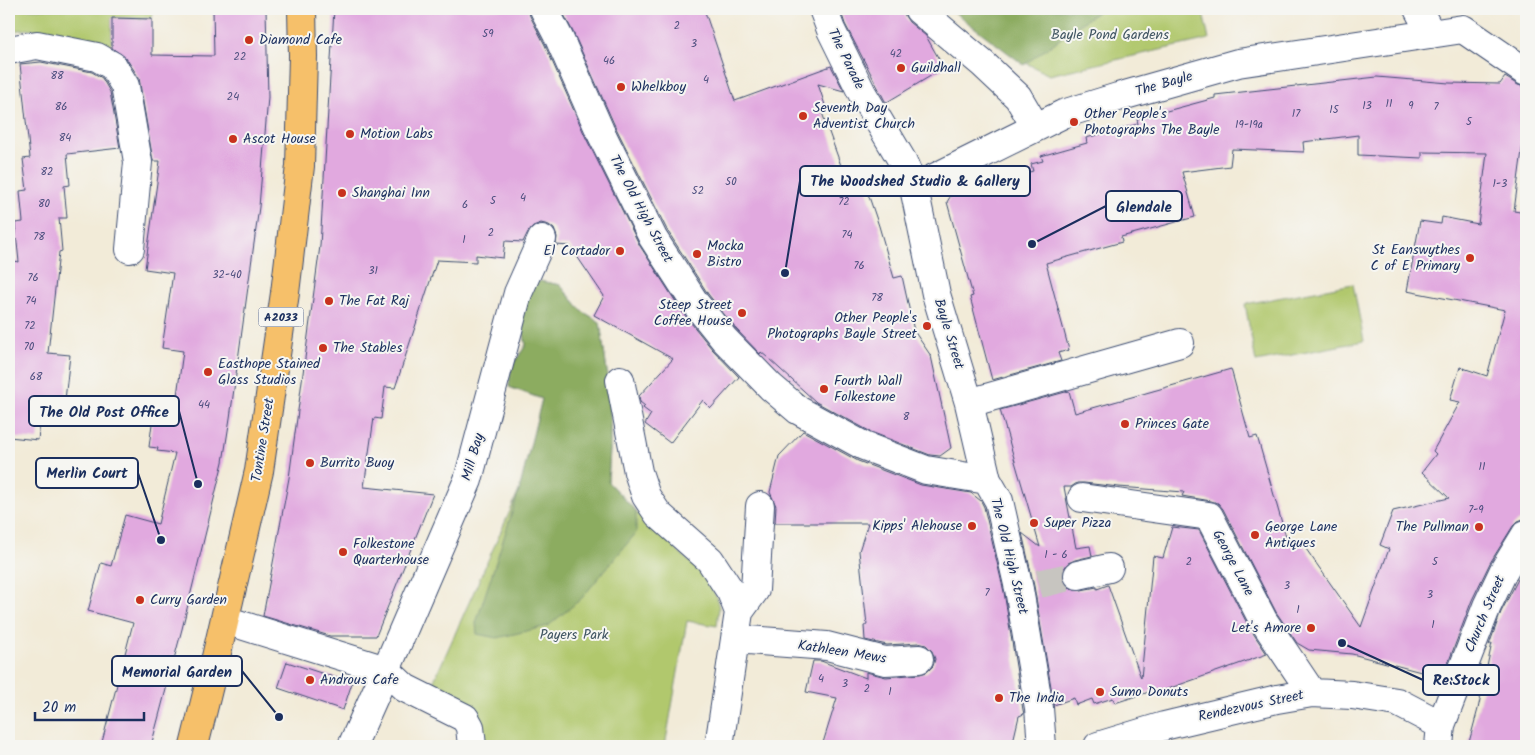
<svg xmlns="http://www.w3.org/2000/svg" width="1535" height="755" viewBox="0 0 1535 755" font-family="Kalam,sans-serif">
<rect width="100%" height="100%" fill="#f6f6f2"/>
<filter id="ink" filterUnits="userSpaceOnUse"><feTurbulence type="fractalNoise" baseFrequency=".02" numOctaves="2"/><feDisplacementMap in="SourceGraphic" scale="10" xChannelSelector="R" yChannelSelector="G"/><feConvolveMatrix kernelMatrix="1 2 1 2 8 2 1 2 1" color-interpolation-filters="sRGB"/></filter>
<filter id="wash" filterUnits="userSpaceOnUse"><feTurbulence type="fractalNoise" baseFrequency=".0096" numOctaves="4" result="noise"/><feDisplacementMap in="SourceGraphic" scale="20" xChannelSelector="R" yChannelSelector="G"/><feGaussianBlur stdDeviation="1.12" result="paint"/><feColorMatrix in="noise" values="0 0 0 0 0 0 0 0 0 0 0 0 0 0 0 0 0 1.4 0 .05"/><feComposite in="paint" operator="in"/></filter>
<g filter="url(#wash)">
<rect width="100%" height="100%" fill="#f2ebd8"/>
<!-- green -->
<path fill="#b1c86d" stroke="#667c66" d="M9 9H152V19L112 18V51L32 29 9 31Z
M1101 9H1202L1209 39 1049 75 1026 63Z
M540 281 560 285 582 311 600 322 610 393V449L608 482 636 512 705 576 716 596 719 608 717 626 687 621 665 746H481L467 706 432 685 519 491 542 399 509 387 511 368 526 345 519 308Z
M1353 284 1364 341 1256 362 1245 304Z"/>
<!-- forest -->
<path fill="#8cac60" stroke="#546e5f" d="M950 9H1101L1024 65Z
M540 281 560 285 582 311 600 322 610 393V449L608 482 636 511V533L581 599 548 626 497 638 477 634 476 623 519 491 542 399 509 387 511 368 526 345 519 308 527 288Z"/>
<g id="blocks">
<!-- building -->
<path fill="#e1a9df" d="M213 9H266L268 97 259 207 230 418 223 462 182 629 151 746H101L133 623 88 611 101 563 111 566 125 515 158 524 175 453 157 451 158 448 149 447 153 416 174 418 183 351 162 348 173 273 145 269 160 161H153L139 78 126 58 112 48V18L152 19V55L214 56Z
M334 9H528L530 16 545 45 586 138 640 246 683 313 712 349 739 377 711 408 703 400 670 443 645 424 651 414 643 408 645 406 640 402 639 396 673 359 594 315 604 296 570 246 556 245 557 237 554 229 549 225 541 223 533 226 528 232 523 242 505 241 503 258 476 255V262L437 260 395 388 385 387 381 419 374 418 364 487 433 494 376 636H330L263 616 289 478 320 246Z
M561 9H704L735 101 831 66 844 91 818 84 826 108 821 110 848 185 863 179 879 226 894 278 902 276 914 331 931 356 951 448 940 456 930 455 871 432 816 402 768 358 761 352 760 354 736 329 708 294 667 230 614 124 573 32Z
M840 9H904L905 16 909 22 926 36 944 68 887 102 885 101 845 24Z
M41 62 92 72 102 78 110 92 120 148 67 154 70 185 64 186 67 218H59L62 251 59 252 48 353 70 355 63 418 41 415 38 440 9 437V260L19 262 15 223 23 222 20 191 27 190 23 159 30 158 20 64Z
M1377 77 1449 83 1500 84 1505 77 1518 85 1526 87V145L1523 143 1514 211 1526 213V518L1518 521 1513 526 1490 563 1472 600 1447 666 1433 672 1425 673 1352 654 1309 650 1297 643 1276 612 1223 509 1218 503 1211 501 1182 496 1184 492 1119 487 1084 483H1077L1071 487H1064L1076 548 1090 546 1092 556 1075 560 1068 563 1063 570V579L1067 586 1074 590H1081L1097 587V589L1108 585 1141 678 1153 556 1163 558 1172 527 1199 530 1249 627 1267 654 1156 693 1155 690 1115 703 1113 698 1094 704 1092 699 1076 705 1074 698 1054 705 1034 586 1022 533 1040 547 1000 410 1069 391 1075 413 1231 369 1250 438 1257 436 1288 544 1299 539 1361 627 1389 549 1380 545 1393 511 1449 498 1422 472 1436 454 1433 451 1460 402 1450 400 1460 367 1487 376 1505 310 1407 291 1420 221 1441 224 1442 217 1478 224 1487 153 1422 152V158L1358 155V135L1303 142 1304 152 1232 149 1230 166 1182 172 1195 217 1121 237 1122 242 1046 263 1069 350 1058 353 1061 361 992 380 970 297 973 296 947 202 953 192 1033 171 1031 164 1043 161 1041 156 1087 143 1086 138 1138 124 1137 119 1215 98V95Z
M803 431 858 461 921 485 971 493 981 501 984 507 1004 592 1023 710 1024 714 1019 716 1012 746H822L837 698 806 692 813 661H821L866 678V672L886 677 920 674 927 672 933 666 935 659 932 651 926 645 918 643 887 645 865 640 864 626 867 625 859 551 868 523H775L776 506 770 492 779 456Z
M1526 564V746H1468L1478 709 1492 643 1489 645 1501 612Z
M287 662 352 683 343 710 278 688Z"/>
</g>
</g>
<g filter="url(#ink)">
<use href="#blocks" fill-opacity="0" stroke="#3b4b70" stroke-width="1"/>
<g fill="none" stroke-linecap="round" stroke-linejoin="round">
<!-- minor-tunnel -->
<path stroke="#c7c5c0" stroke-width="28" stroke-dasharray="28 14" stroke-linecap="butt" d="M1039 584 1078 575"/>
<!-- minor casing -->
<g stroke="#3b4b70" stroke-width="30">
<path id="minor" d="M544 9 559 38 600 131 653 238 695 303 724 339 771 387 798 410 864 446 926 470 987 480
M823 9 831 30 862 93 903 162 914 188 936 294 969 403 987 480 999 501 1019 589 1039 708 1042 746
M1418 9 1431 34
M919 10 983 64 1018 97 1035 126
M9 50 37 45 97 57 113 66 125 86 138 162 130 249
M914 188 1063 114 1118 97 1238 63 1463 29 1526 72
M620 380 638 472 646 496 658 514 710 560 731 592 739 612
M969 403 1180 343
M1082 498 1209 516 1263 620 1312 693
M1078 575 1109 568
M225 620 386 670 405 688 465 718 470 727 472 746
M735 639 827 646 885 661 919 659
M1441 725 1487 606 1504 570 1526 534
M352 746 386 670 468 480 518 293 542 239
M719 746 739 612 755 590 760 506
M1098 746 1164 726 1277 699 1312 693 1352 695 1397 702 1441 725 1439 746"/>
</g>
<!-- major casing -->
<g stroke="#3b4b70" stroke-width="30">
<path id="major" d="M194 746 216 657 259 471 285 293 300 166 303 56 302 9"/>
</g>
<!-- minor -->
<use href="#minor" stroke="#fff" stroke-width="28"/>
<!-- major -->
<use href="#major" stroke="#f6c06b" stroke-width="28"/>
</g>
</g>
<!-- markers -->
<g fill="#c8321e" stroke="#f6f6f2" stroke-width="2">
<circle cx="249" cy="40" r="5"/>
<circle cx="901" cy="68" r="5"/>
<circle cx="621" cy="87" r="5"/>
<circle cx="803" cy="116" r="5"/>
<circle cx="1074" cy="122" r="5"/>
<circle cx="350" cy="134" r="5"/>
<circle cx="233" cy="139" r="5"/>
<circle cx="342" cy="193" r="5"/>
<circle cx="620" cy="251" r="5"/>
<circle cx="697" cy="254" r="5"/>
<circle cx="1470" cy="258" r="5"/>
<circle cx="329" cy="301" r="5"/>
<circle cx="742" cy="313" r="5"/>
<circle cx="927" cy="326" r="5"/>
<circle cx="323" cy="348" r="5"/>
<circle cx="208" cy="372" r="5"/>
<circle cx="824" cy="389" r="5"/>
<circle cx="1125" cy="424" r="5"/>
<circle cx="310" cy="463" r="5"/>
<circle cx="1034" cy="523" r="5"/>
<circle cx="972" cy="526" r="5"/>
<circle cx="1479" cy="527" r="5"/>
<circle cx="1255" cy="535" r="5"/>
<circle cx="343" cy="552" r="5"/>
<circle cx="140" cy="600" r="5"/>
<circle cx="1311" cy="628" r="5"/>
<circle cx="310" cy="680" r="5"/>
<circle cx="1100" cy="692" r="5"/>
<circle cx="999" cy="698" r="5"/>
</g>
<g text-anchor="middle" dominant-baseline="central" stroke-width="4" stroke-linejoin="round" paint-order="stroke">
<!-- number labels -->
<g font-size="11" fill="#4c4e7e">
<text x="677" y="26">2</text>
<text x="488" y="34">59</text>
<text x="694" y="44">3</text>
<text x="896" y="54">42</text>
<text x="240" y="57">22</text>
<text x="609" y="61">46</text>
<text x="57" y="76">88</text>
<text x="706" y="80">4</text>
<text x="233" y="97">24</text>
<text x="1389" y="104">11</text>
<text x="1367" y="106">13</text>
<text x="1411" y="106">9</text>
<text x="61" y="107">86</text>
<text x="1436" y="107">7</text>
<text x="1334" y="110">15</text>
<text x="1296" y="114">17</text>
<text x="1469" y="122">5</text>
<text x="1249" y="125">19-19a</text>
<text x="65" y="138">84</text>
<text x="47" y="172">82</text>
<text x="731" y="182">50</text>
<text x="1500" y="184">1-3</text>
<text x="698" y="191">52</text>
<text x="523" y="198">4</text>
<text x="493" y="201">5</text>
<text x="844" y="202">72</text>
<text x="44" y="204">80</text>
<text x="465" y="205">6</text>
<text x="491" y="233">2</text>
<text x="847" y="235">74</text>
<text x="39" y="237">78</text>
<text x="464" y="240">1</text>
<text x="859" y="266">76</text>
<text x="373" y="271">31</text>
<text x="227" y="275">32-40</text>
<text x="33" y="278">76</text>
<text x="877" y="298">78</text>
<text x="31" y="301">74</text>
<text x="30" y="326">72</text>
<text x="29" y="347">70</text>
<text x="36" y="377">68</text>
<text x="204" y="405">44</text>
<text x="906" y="417">8</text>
<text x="1482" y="467">11</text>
<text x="1476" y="510">7-9</text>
<text x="1056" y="555">1 - 6</text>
<text x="1189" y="562">2</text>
<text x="1435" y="562">5</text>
<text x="1287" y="586">3</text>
<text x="987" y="593">7</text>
<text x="1430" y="595">3</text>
<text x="1298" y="610">1</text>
<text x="1433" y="625">1</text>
<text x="821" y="679">4</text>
<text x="845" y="684">3</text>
<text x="867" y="689">2</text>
<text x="890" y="692">1</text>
</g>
<!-- shield labels -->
<rect fill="#f6f6f2" stroke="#5d6b8a" stroke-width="1" x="258.5" y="307.5" width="45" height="19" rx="4"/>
<g font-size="12" font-weight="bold" fill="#1b2f5e">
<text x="281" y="317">A2033</text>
</g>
<!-- park labels -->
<g font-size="14" fill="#405562" stroke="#f6f6f2">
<text x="1110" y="35">Bayle Pond Gardens</text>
<text x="574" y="635">Payers Park</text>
</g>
<!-- poi labels -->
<g font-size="14" fill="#1b2f5e" stroke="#f6f6f2" text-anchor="start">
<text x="259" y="40">Diamond Cafe</text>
<text x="911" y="68">Guildhall</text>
<text x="631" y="87">Whelkboy</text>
<text x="813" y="108">Seventh Day<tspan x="813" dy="16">Adventist Church</tspan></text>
<text x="1084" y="114">Other People's<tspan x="1084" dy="16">Photographs The Bayle</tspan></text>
<text x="360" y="134">Motion Labs</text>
<text x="243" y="139">Ascot House</text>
<text x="352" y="193">Shanghai Inn</text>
<text x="707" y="246">Mocka<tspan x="707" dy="16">Bistro</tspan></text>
<text x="1460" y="250" text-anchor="end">St Eanswythes<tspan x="1460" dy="16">C of E Primary</tspan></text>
<text x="610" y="251" text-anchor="end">El Cortador</text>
<text x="339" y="301">The Fat Raj</text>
<text x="732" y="305" text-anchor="end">Steep Street<tspan x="732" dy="16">Coffee House</tspan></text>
<text x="917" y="318" text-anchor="end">Other People's<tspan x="917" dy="16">Photographs Bayle Street</tspan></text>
<text x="333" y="348">The Stables</text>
<text x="218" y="364">Easthope Stained<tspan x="218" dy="16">Glass Studios</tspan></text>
<text x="834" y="381">Fourth Wall<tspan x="834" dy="16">Folkestone</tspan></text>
<text x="1135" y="424">Princes Gate</text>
<text x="320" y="463">Burrito Buoy</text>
<text x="1044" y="523">Super Pizza</text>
<text x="962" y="526" text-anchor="end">Kipps' Alehouse</text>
<text x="1265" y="527">George Lane<tspan x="1265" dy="16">Antiques</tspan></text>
<text x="1469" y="527" text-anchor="end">The Pullman</text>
<text x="353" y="544">Folkestone<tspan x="353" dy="16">Quarterhouse</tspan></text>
<text x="150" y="600">Curry Garden</text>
<text x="1301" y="628" text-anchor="end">Let's Amore</text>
<text x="320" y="680">Androus Cafe</text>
<text x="1110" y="692">Sumo Donuts</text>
<text x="1009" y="698">The India</text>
</g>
<!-- street labels -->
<g font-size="14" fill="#1b2f5e" stroke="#f6f6f2">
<text transform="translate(846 59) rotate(64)">The Parade</text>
<text transform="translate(1164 84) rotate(-16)">The Bayle</text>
<text transform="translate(641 209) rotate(62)">The Old High Street</text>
<text transform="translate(949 334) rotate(73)">Bayle Street</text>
<text transform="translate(263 440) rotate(-81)">Tontine Street</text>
<text transform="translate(473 457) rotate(-74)">Mill Bay</text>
<text transform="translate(1009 556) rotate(76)">The Old High Street</text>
<text transform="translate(1233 563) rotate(62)">George Lane</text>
<text transform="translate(1485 614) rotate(-67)">Church Street</text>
<text transform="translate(842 652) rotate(9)">Kathleen Mews</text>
<text transform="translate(1251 706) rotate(-12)">Rendezvous Street</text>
</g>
</g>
<!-- callouts -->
<path fill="none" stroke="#1b2f5e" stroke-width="2" d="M785 273L800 181M1032 244L1106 206M198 484L179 411M161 540L138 473M279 717L242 671M1342 643L1423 680"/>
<g fill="#1b2f5e" stroke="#f6f6f2" stroke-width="2">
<circle cx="785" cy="273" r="5"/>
<circle cx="1032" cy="244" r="5"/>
<circle cx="198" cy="484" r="5"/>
<circle cx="161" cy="540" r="5"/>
<circle cx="279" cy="717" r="5"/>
<circle cx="1342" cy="643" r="5"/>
</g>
<g fill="#f6f6f2" stroke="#1b2f5e" stroke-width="2">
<rect x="800" y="166" width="230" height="30" rx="5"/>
<rect x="1106" y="191" width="76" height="30" rx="5"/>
<rect x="29" y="396" width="150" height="30" rx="5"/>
<rect x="36" y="458" width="102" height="30" rx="5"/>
<rect x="112" y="656" width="130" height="30" rx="5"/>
<rect x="1423" y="665" width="76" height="30" rx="5"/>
</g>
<g font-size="15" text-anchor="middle" font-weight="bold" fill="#1b2f5e">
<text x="915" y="186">The Woodshed Studio &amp; Gallery</text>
<text x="1144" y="212">Glendale</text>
<text x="104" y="417">The Old Post Office</text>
<text x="87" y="478">Merlin Court</text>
<text x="177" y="677">Memorial Garden</text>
<text x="1461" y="685">Re:Stock</text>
</g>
<!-- margin -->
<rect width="1535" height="755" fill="none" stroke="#f6f6f2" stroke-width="30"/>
<!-- scale -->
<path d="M35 712v8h109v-8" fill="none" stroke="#1b2f5e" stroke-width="2.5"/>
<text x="42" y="712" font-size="15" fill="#1b2f5e" stroke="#f6f6f2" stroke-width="4" paint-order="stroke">20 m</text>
</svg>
